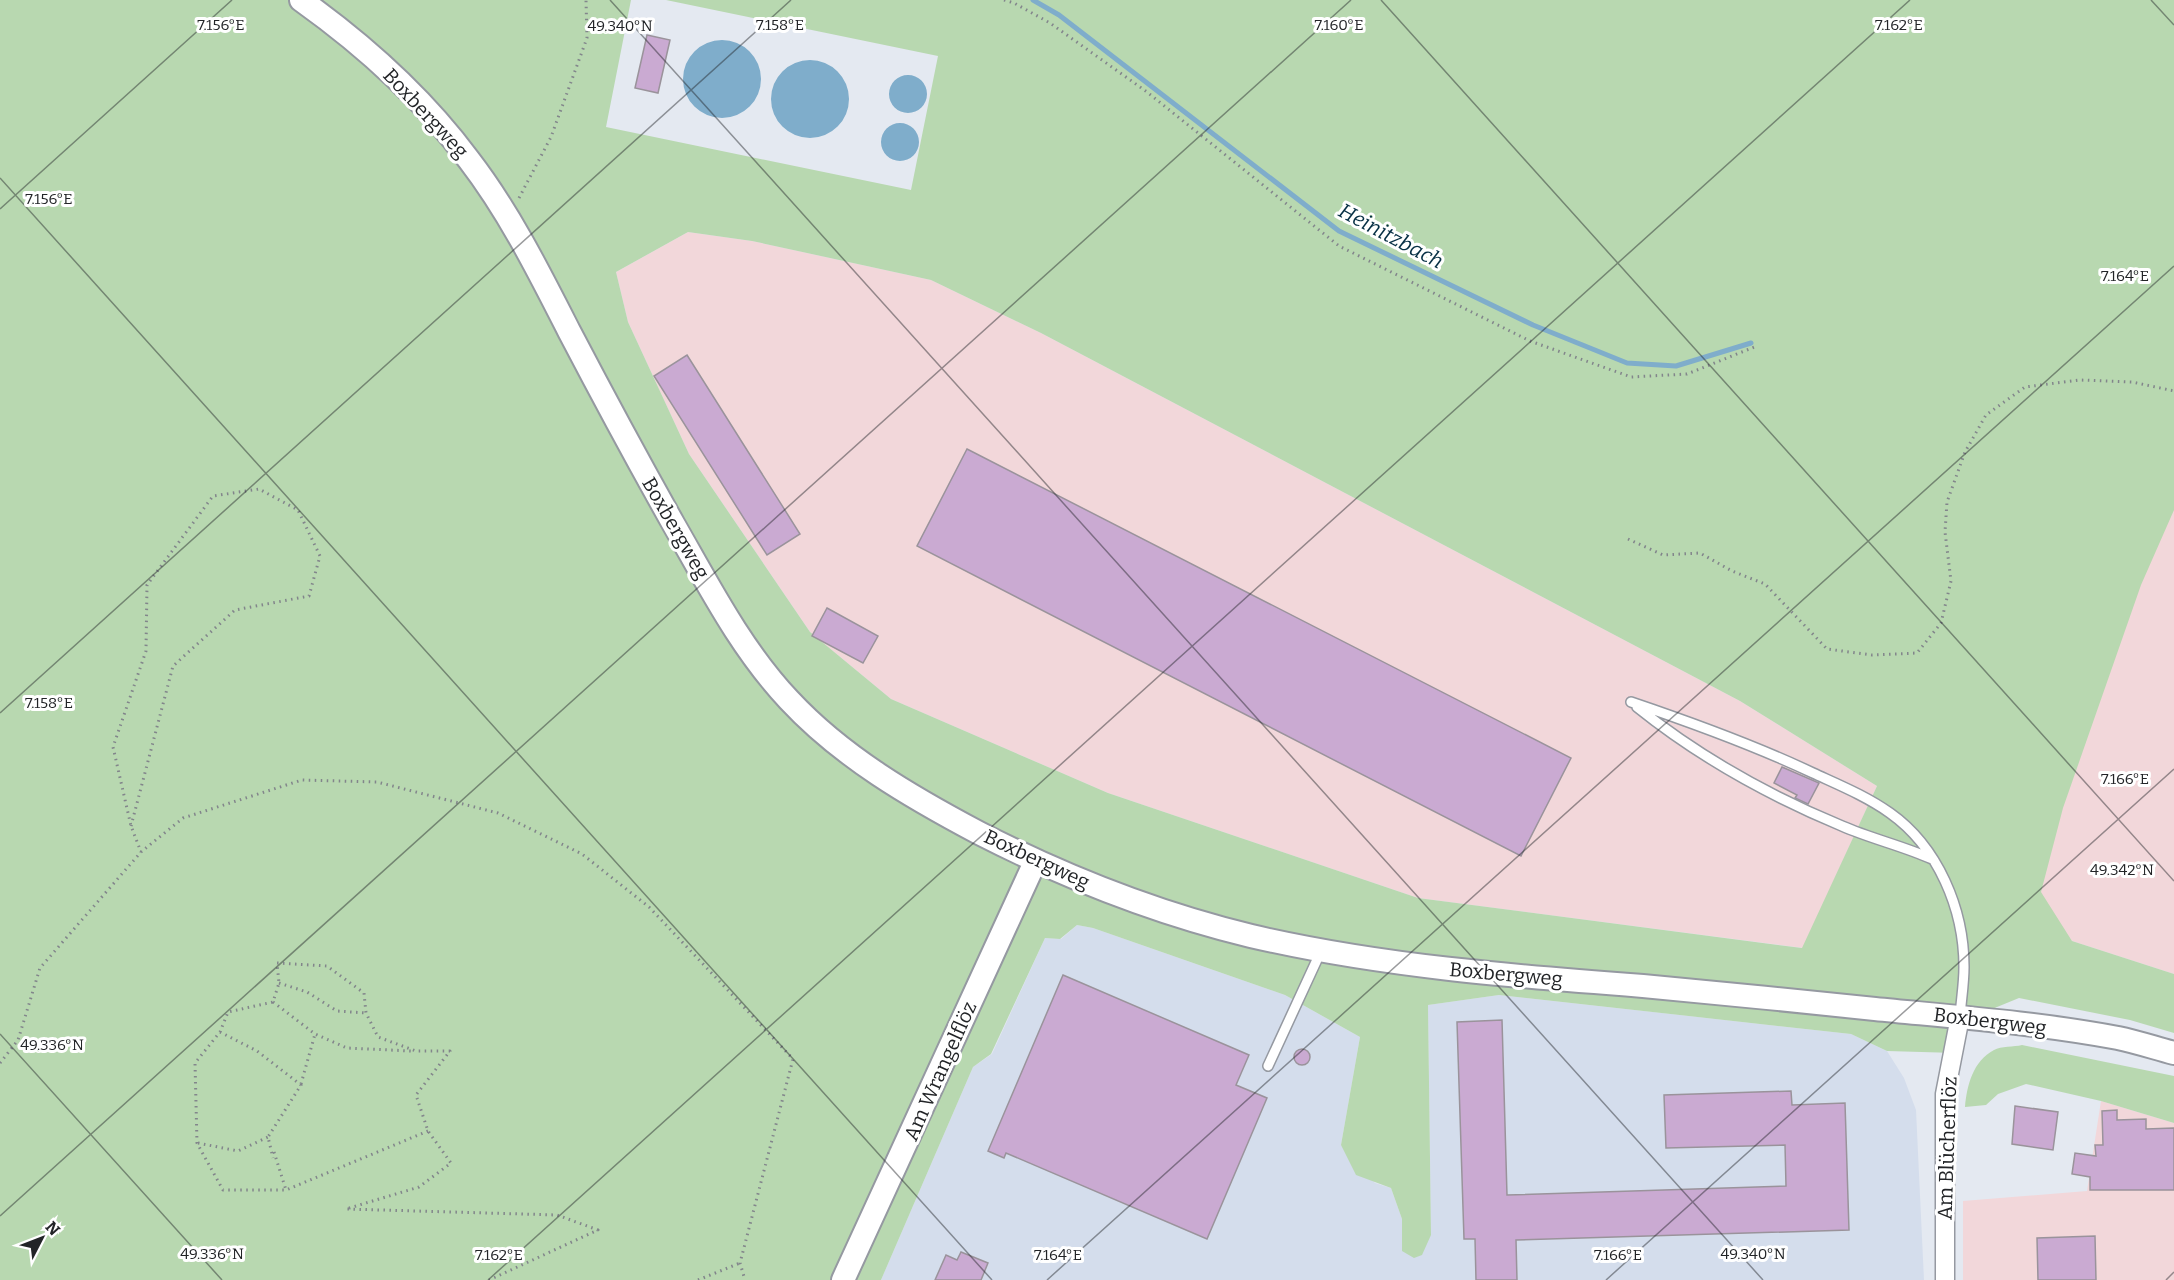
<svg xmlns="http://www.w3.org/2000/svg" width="2174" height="1280" viewBox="0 0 2174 1280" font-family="Bitter,serif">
<rect width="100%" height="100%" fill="#e4e9f1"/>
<!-- built -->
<path fill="#d4ddec" d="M1077 925 1093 928 1285 995 1360 1037 1341 1145 1375 1183 1391 1188 1402 1219V1251L1431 1234 1428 1005 1499 995 1851 1034 1887 1051 1904 1078 1916 1110 1924 1280H881L973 1067 992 1054 1045 938 1061 939Z"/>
<!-- industrial -->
<path fill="#f2d7da" d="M688 232 752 241 931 280 1041 333 1740 701 1877 786 1803 948 1418 898 1108 793 891 699 810 632 689 454 628 322 616 272Z
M2174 443V974L2072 941 1998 850Z
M2101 1101 2174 1123V1280H1963V1201L2087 1191Z"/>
<!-- green -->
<path fill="#b8d8b0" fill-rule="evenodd" d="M0 0H631L606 127 911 190 938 56 666 0H2174V510L2141 585 2063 808 2041 892 2072 941 2174 974V1033L2130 1020 2019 998 1958 1023 1956 1053 1887 1051 1851 1034 1499 995 1428 1005 1431 1235 1422 1255 1414 1258 1402 1251V1219L1391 1188 1356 1175 1341 1145 1360 1037 1285 995 1093 928 1077 925 1060 939 1045 938 991 1054 973 1067 881 1280H0ZM688 232 752 241 931 280 1041 333 1740 701 1877 786 1802 948 1418 898 1108 793 891 699 810 632 689 454 628 322 616 272Z
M2022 1045 2174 1076V1123L2101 1101 2026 1084 1998 1094 1986 1105 1965 1107C1967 1085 1973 1061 1994 1050 2001 1046 2014 1047 2022 1045Z"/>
<!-- water -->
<path fill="#7fadcb" d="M683 79a39 39 0 1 1 78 0a39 39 0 1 1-78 0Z
M771 99a39 39 0 1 1 78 0a39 39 0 1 1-78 0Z
M889 94a19 19 0 1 1 38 0a19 19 0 1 1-38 0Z
M881 142a19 19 0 1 1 38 0a19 19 0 1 1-38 0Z"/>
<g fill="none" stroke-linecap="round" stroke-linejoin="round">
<!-- stream -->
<path stroke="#7fadcb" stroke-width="5" d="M1033 0 1059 15 1339 231 1533 325 1627 363 1676 366 1751 343"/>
</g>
<!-- building -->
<path fill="#caaad2" stroke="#9a939b" stroke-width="1.5" d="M647 35 670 40 658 93 635 88Z
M687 355 800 534 767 555 654 376Z
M967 449 1571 758 1521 856 917 546Z
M827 608 878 636 863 663 812 636Z
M1782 767 1819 783 1808 804 1795 798 1797 795 1774 783Z
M1063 975 1249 1055 1236 1085 1267 1098 1207 1239 1006 1153 1004 1158 988 1151Z
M1502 1020 1507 1195 1786 1186 1785 1145 1666 1148 1664 1095 1791 1091 1792 1105 1845 1103 1849 1230 1516 1240 1517 1280H1476L1475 1239H1464L1457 1022Z
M1294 1057a8 8 0 1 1 16 0a8 8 0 1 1-16 0Z
M2015 1106 2058 1112 2053 1150 2012 1144Z
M2117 1110V1120L2146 1119V1129L2174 1128V1190H2090V1177L2072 1174 2075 1153 2096 1156 2095 1145H2103L2102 1111Z
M2095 1236 2096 1280H2038L2037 1238Z
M961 1252 988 1263 981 1280H935L946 1255 957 1260Z"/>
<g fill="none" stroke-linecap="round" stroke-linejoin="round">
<!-- service casing -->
<g stroke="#9599a1" stroke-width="12">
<path id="service" d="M1631 702C1693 723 1754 745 1813 773 1839 785 1866 796 1890 813 1938 847 1964 909 1964 967 1964 984 1961 1001 1960 1017
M1637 707C1698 756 1770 796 1842 826 1872 839 1903 846 1932 859
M1268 1066 1321 951"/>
</g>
<!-- minor casing -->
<g stroke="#9599a1" stroke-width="21">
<path id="minor" d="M1945 1280V1094L1960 1017"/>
</g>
<!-- tertiary casing -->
<g stroke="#9599a1" stroke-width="26">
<path id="tertiary" d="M301 0C364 45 423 98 469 160 509 212 539 272 569 331 603 396 638 461 674 525 709 586 741 649 789 700 842 757 911 797 979 833 1065 877 1156 913 1251 936 1380 966 1511 976 1643 986 1720 993 1798 1001 1875 1009 1956 1017 2038 1023 2118 1038 2137 1042 2155 1048 2174 1053
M843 1280 1035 862"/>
</g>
<!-- path -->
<path stroke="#82858b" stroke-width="3" stroke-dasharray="1.5 4.5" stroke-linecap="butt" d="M1004 0 1014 3 1050 23 1147 92 1339 246 1530 341 1631 377 1687 374 1757 346
M519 198 551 137 587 38 586 0
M1628 539 1663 555 1700 553 1732 571 1765 584 1827 649 1872 655 1917 653 1941 623 1951 581 1945 532 1947 502 1965 452 1986 415 2025 387 2080 380 2132 382 2174 391
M131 826 173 666 235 610 309 596 320 556 298 510 259 489 213 496 147 585 146 651 113 747 131 826 141 852
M279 983 307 992 337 1011 366 1013
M273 1002 315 1034 347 1048 411 1051
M220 1032 257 1051 301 1085 268 1137 273 1158
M0 1063 18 1040 40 968 141 852 183 818 302 780 377 782 498 813 582 854 649 907 793 1059 740 1263 745 1280
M301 1084 315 1034
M428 1131 286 1190H223L197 1143 195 1063 220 1032 228 1012 273 1002 279 983 277 963 327 966 364 993 366 1013 378 1037 416 1051H450L416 1095 428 1131 451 1163 419 1187 346 1209 557 1215 598 1230 489 1280
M198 1143 238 1151 268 1137
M274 1152 286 1190
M698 1280 740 1263"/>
<!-- service -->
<use href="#service" stroke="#fff" stroke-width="9"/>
<!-- minor -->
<use href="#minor" stroke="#fff" stroke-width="18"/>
<!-- tertiary -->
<use href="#tertiary" stroke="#fff" stroke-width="22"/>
</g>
<!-- ticks -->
<path fill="none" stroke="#222427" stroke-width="1.5" stroke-opacity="0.45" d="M610 0 1763 1280M1381 0 2174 881M2151 0 2174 25M0 178 992 1280M0 209 232 0M0 713 791 0M0 1034 222 1280M0 1216 1351 0M488 1280 1910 0M1047 1280 2174 266M1606 1280 2174 769M2166 1280 2174 1272"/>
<g text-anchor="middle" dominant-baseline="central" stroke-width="6" stroke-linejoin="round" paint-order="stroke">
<!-- street labels -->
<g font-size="20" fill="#222427" stroke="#fff">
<text transform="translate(426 113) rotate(47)">Boxbergweg</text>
<text transform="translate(676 528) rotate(60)">Boxbergweg</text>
<text transform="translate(1037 859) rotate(25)">Boxbergweg</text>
<text transform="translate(1506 974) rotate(5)">Boxbergweg</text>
<text transform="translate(1990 1021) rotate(7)">Boxbergweg</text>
<text transform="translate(940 1071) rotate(-66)">Am Wrangelflöz</text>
<text transform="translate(1947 1148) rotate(-88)">Am Blücherflöz</text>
</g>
<!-- water labels -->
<g font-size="21" font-style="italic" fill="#062f44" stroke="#fff">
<text transform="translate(1391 236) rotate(28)">Heinitzbach</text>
</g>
</g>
<g font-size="15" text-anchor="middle" fill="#222427" stroke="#fff" stroke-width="6" stroke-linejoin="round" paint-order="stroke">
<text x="1339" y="30">7.160°E</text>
<text x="1899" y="30">7.162°E</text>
<text x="221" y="30">7.156°E</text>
<text x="780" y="30">7.158°E</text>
<text x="620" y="31">49.340°N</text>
<text x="49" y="204">7.156°E</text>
<text x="2125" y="281">7.164°E</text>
<text x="49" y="708">7.158°E</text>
<text x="2125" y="784">7.166°E</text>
<text x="2122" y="875">49.342°N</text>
<text x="52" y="1050">49.336°N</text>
<text x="212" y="1259">49.336°N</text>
<text x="1753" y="1259">49.340°N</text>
<text x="499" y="1260">7.162°E</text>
<text x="1058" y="1260">7.164°E</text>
<text x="1618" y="1260">7.166°E</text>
</g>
<!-- north arrow -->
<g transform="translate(42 1238) rotate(48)" stroke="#ffffff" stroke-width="4.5" paint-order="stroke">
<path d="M0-4.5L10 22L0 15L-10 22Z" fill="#222427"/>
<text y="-9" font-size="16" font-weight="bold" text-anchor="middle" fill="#222427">N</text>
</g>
</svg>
